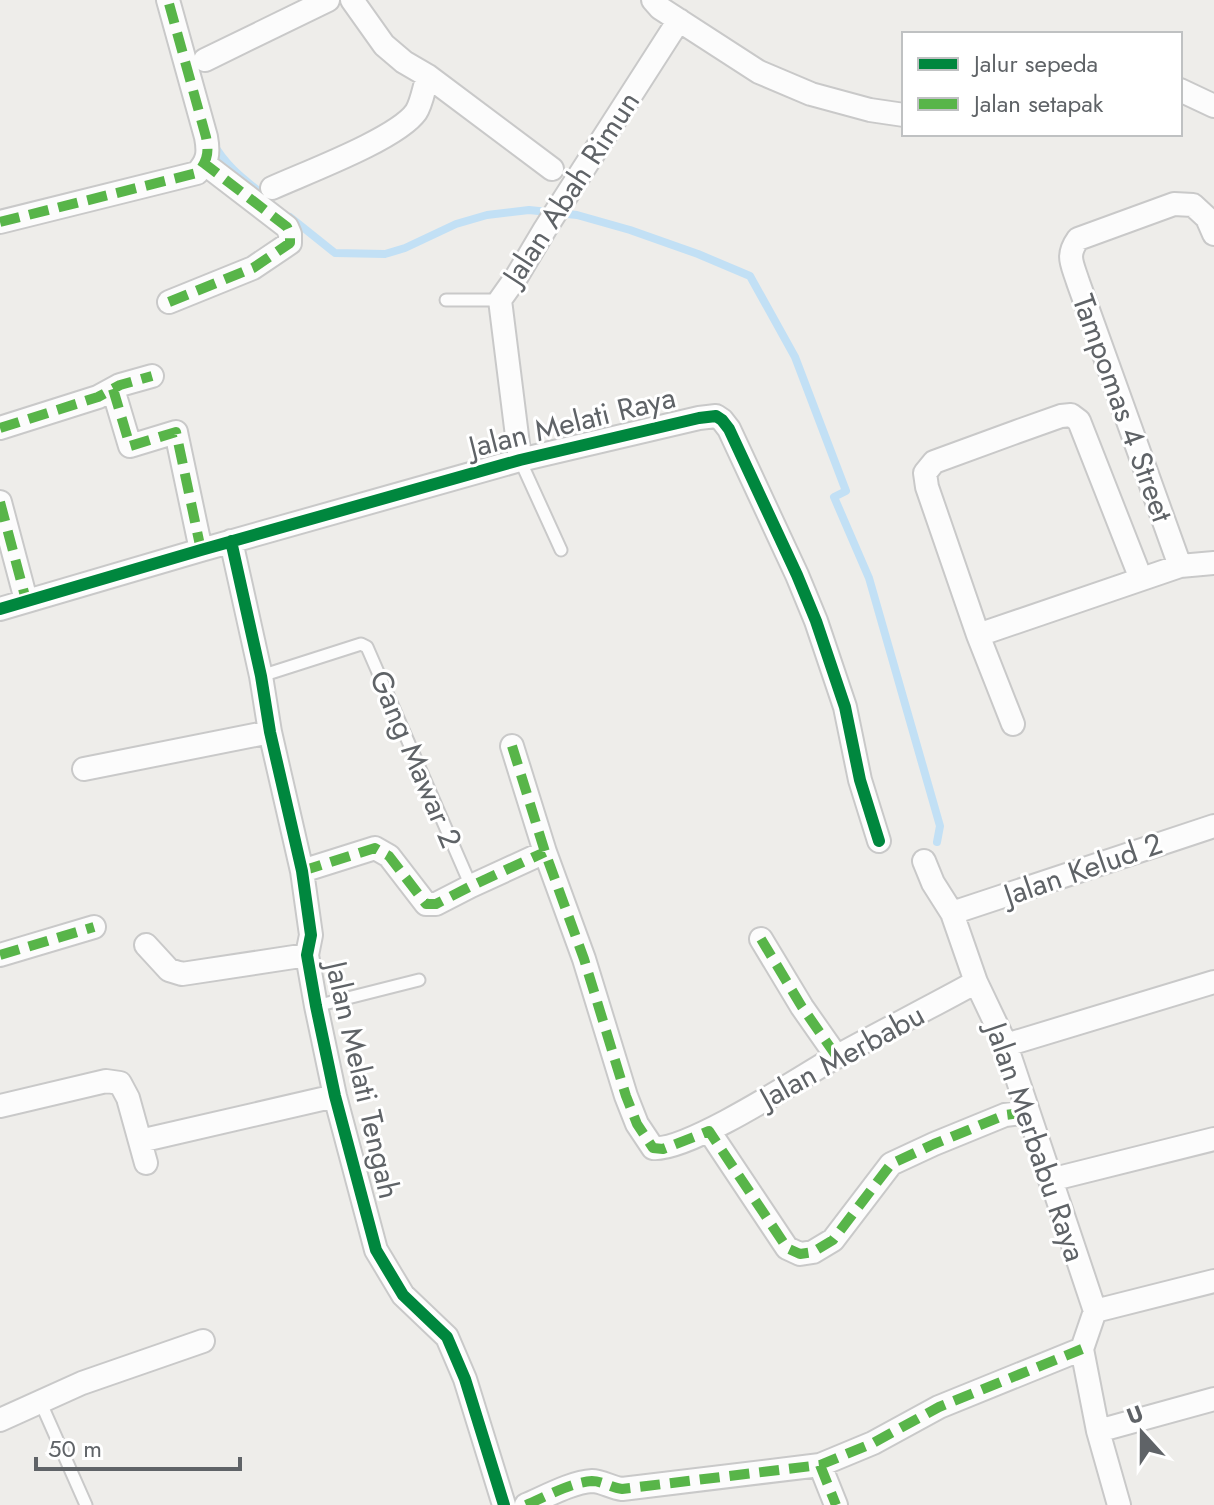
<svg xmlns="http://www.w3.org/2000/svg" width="1214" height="1505" viewBox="0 0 1214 1505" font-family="Jost,sans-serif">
<rect width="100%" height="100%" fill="#eeedea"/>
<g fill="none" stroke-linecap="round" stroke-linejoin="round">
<!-- stream -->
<path stroke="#c2e0f5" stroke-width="8" d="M213 143C225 165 242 178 261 193
M290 217 335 253 385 254 405 248 456 224 487 215 529 210 577 215 630 230 698 254 750 276 795 357 846 491 834 497 869 578 940 826 937 842"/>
<!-- lane casing -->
<g stroke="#c9c9c9" stroke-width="15">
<path id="lane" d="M446 300H500
M520 460 561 550
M261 676 361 644 367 647 471 886
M316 1006 419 980
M40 1401 86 1505"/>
</g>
<!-- street casing -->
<g stroke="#c9c9c9" stroke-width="26">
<path id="street" d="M352 0 384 45 404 62 428 76 552 169
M653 0 660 8 759 72 811 94 870 110 904 115
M205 60 328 0
M1180 90 1214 106
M272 188C305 173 397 139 416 112 422 103 424 87 428 76
M0 222 197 173C208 161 209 153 206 137L168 0
M169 302 253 268 290 243V234L287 227 205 164
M113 389 130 446 176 432 201 550
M0 428 98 397 120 385 152 376
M520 460 500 300 517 276 545 229 679 20
M0 502 26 600
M231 541 261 676 270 732 302 871 311 935 307 955 316 1006 335 1096 376 1250 403 1295 447 1337 465 1379 504 1505
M1180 566 1078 282C1072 263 1066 256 1078 239L1174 204 1193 205 1207 218 1214 234
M0 609 201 550 520 460 699 418 716 416 722 420 729 429 797 575 816 621 845 707 860 780 879 841
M978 635 1180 566 1214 563
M1013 724 978 635 927 487 925 473 934 462 1016 432 1061 416 1071 415 1079 421 1141 579
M512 746 545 852 584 959 626 1096 637 1124 653 1148C687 1152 800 1078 834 1058 881 1032 929 1008 976 982
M84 769 270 732
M924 861 933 883 952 913 976 982 1006 1045 1095 1311 1082 1349 1098 1431 1119 1505
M302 871 375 848 389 856 426 904H436L471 886 545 852
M952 913 1214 826
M761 939 802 1007 837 1057
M146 945 169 970 182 974 307 955
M0 955 94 927
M1006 1045 1214 982
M0 1106 106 1081 120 1083 128 1098 146 1163
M709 1131 787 1248 800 1254 813 1252 833 1240 891 1164 934 1144 1005 1115 1028 1112
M140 1141 335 1096
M1050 1180 1214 1139
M1095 1311 1214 1281
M0 1420 82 1383 203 1341
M1098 1431 1214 1399
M820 1465 836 1505
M526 1505C545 1497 572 1482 592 1481 602 1481 612 1488 622 1489L820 1465 873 1443 939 1407 1082 1349"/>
</g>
<!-- lane -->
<use href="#lane" stroke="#fcfcfc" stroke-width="11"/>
<!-- street -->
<use href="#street" stroke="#fcfcfc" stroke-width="22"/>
<!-- quiet -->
<path stroke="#58b549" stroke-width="10" stroke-dasharray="20 10" stroke-linecap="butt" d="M0 222 197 173C208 161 209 153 206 137L168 0
M169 302 253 268 290 243V234L287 227 205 164
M113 389 130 446 176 432 201 550
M0 428 98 397 120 385 152 376
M0 502 26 600
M512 746 545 852 584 959 626 1096 637 1124 653 1148 663 1149 709 1131 787 1248 800 1254 813 1252 833 1240 891 1164 934 1144 1005 1115 1028 1112
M302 871 375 848 389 856 426 904H436L471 886 545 852
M761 939 802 1007 837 1057
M0 955 94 927
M820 1465 836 1505
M526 1505C545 1497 572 1482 592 1481 602 1481 612 1488 622 1489L820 1465 873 1443 939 1407 1082 1349"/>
<!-- cycleway casing -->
<g stroke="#fff" stroke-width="17">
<path id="cycleway" d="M231 541 261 676 270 732 302 871 311 935 307 955 316 1006 335 1096 376 1250 403 1295 447 1337 465 1379 504 1505
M0 609 201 550 520 460 699 418 716 416 722 420 729 429 797 575 816 621 845 707 860 780 879 841"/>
</g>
<!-- cycleway -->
<use href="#cycleway" stroke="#00873e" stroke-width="12"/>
</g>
<g text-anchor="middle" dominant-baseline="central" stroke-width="6" stroke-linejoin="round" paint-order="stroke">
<!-- street labels -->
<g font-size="30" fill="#5f6367" stroke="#fff">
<text transform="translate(571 188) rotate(-57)">Jalan Abah Rimun</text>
<text transform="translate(1123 408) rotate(70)">Tampomas 4 Street</text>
<text transform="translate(572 422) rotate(-14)">Jalan Melati Raya</text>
<text transform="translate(416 759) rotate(67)">Gang Mawar 2</text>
<text transform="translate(1083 869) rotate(-19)">Jalan Kelud 2</text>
<text transform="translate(842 1056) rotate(-29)">Jalan Merbabu</text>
<text transform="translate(363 1080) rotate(77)">Jalan Melati Tengah</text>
<text transform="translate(1036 1142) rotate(71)">Jalan Merbabu Raya</text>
</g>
</g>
<!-- legend -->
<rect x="902" y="32" width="280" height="104" fill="#ffffff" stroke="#bfc1c2" stroke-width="2"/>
<rect x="918" y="58" width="40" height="12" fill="#00873e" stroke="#bfc1c2" stroke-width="2"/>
<text x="974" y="72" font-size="24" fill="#5f6367">Jalur sepeda</text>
<rect x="918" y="98" width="40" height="12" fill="#58b549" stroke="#bfc1c2" stroke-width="2"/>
<text x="974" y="112" font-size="24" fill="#5f6367">Jalan setapak</text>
<!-- north arrow -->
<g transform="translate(1142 1433) rotate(339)" stroke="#ffffff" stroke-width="6" paint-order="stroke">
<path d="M0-6L14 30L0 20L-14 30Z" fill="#5f6367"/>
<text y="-12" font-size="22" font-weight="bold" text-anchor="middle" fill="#5f6367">U</text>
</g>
<!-- scale -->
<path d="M36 1457v12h204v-12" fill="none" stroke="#5f6367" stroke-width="4"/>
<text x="48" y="1457" font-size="24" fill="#5f6367" stroke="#ffffff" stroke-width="6" paint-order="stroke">50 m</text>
</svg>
